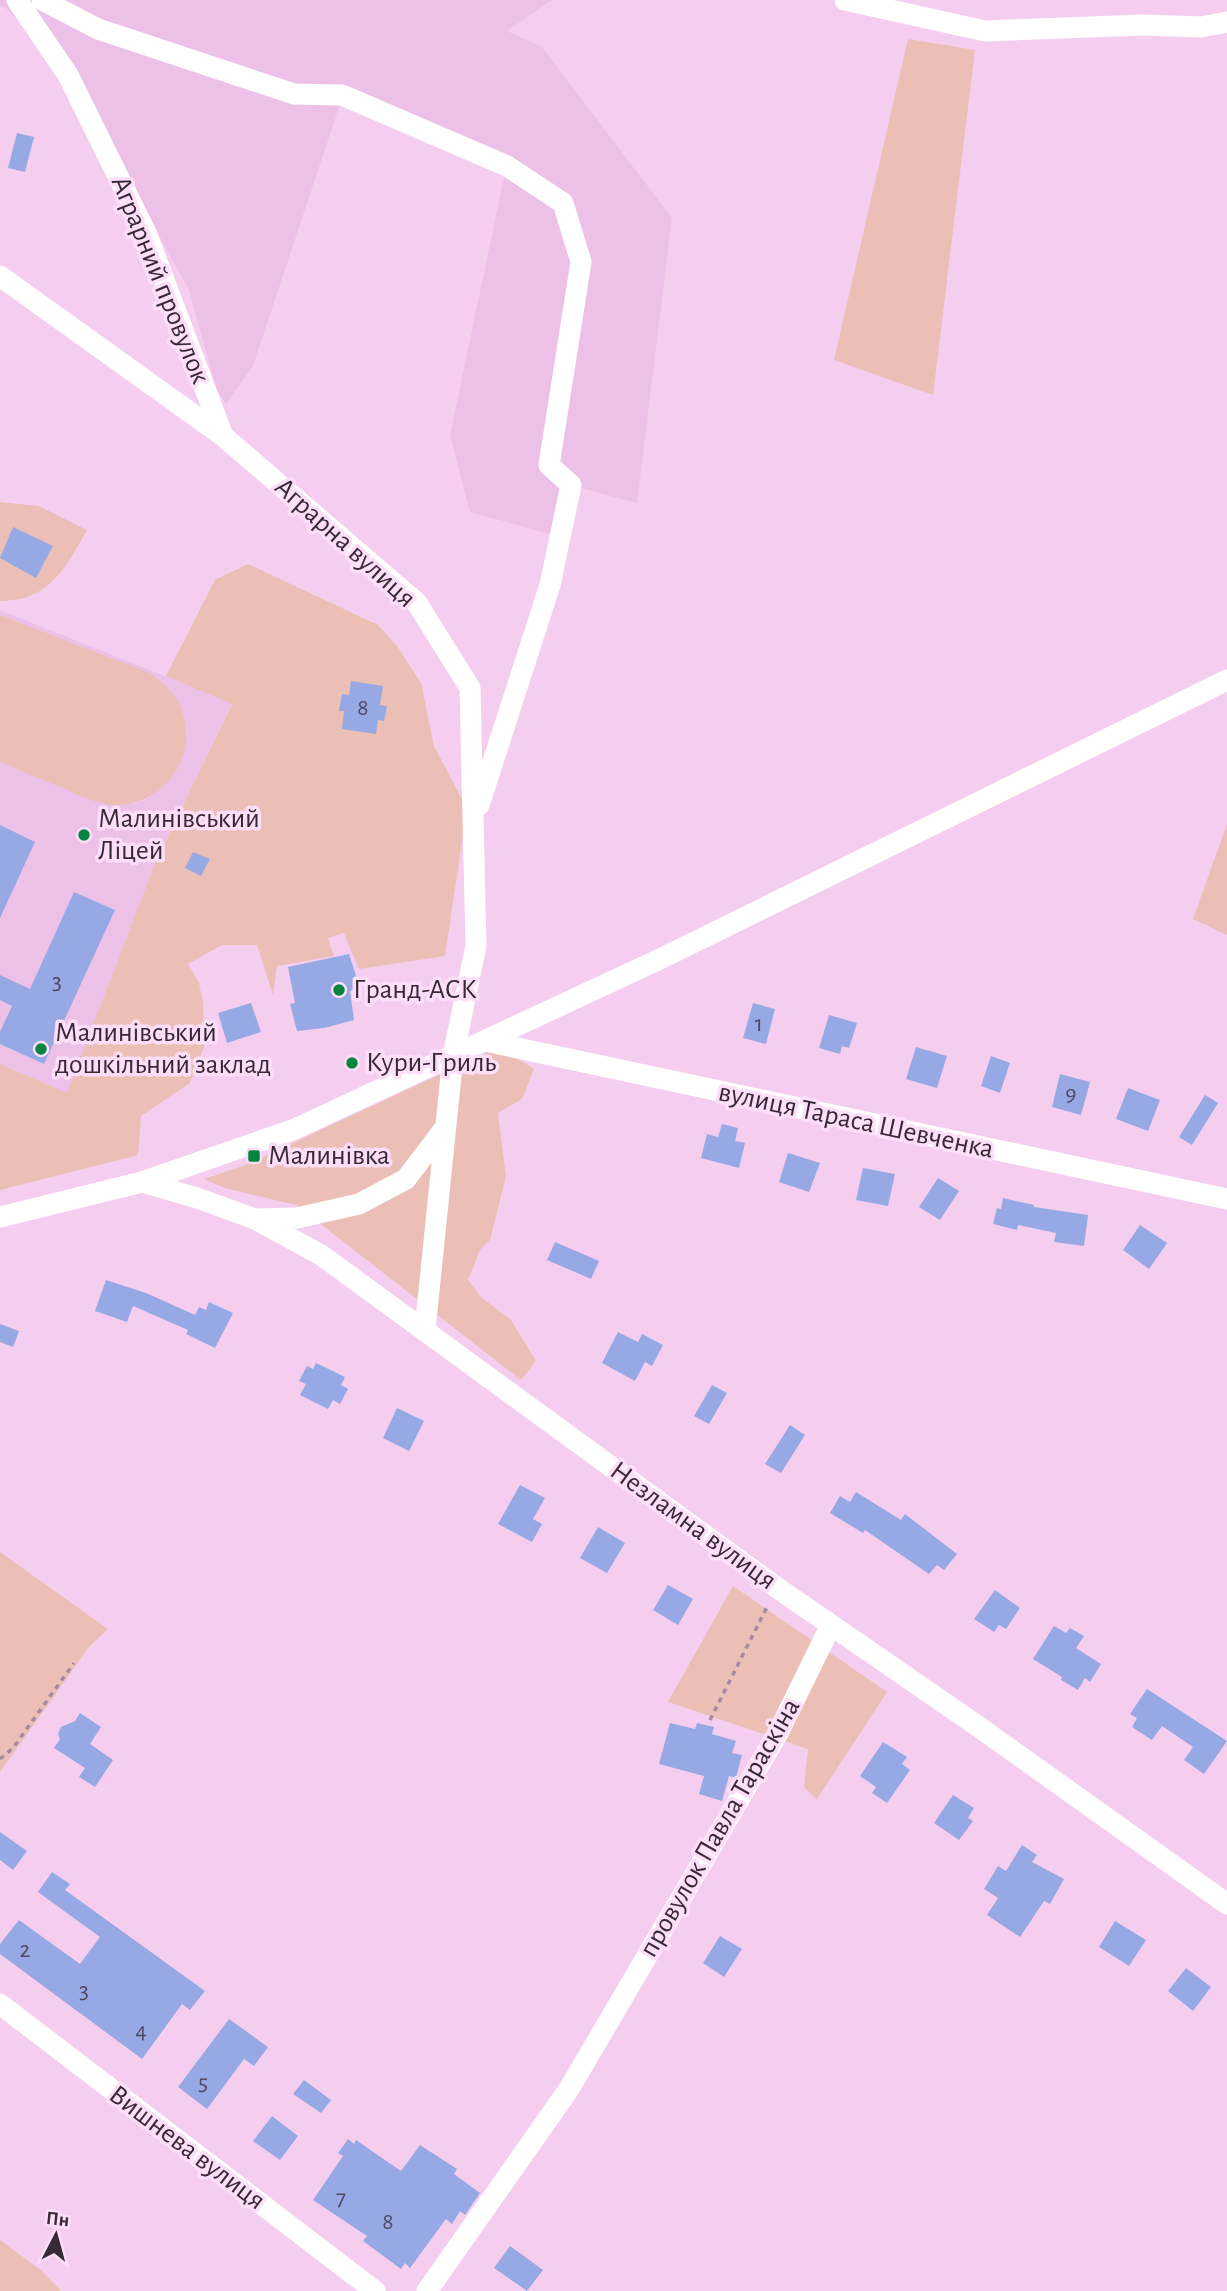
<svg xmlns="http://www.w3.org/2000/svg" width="1227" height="2291" viewBox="0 0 1227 2291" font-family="'Alegreya Sans',sans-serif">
<rect width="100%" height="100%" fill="#f5ceef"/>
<!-- built -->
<path fill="#edc1e7" d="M0 0H552L507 31 542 47 672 218 637 503 580 488 568 539 470 512 450 435 506 168 341 101 253 366 226 404 217 390 189 290 150 219 68 75 5 7 0 5Z
M0 610 232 703 155 863 67 1093 0 1064V762L104 804 135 803 149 798 185 747 187 729 184 714 0 615Z"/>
<!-- green -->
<path fill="#ebbfb6" d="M908 39 975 50 933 395 834 360Z
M0 502 39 506 87 530C65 568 50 601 0 601Z
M248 564 378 625 397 646 421 683 434 746 464 803 465 821 445 956 359 969 344 933 328 938 334 956 277 966 273 995 257 945H222L188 964 199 983 203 1003 205 1044 190 1083 141 1116 138 1155 0 1190V1064L67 1093 155 863 232 704 166 676 215 580Z
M0 615 152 674C166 685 180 698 184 716 196 760 162 805 116 805 98 805 82 796 65 789 43 780 22 771 0 762Z
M1227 824V935L1193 919Z
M499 1047 534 1069 522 1099 498 1113 506 1176 490 1240 480 1250 468 1280 481 1297 511 1320 536 1361 521 1380 296 1205 225 1188 204 1179 243 1166Z
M0 1552 108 1629 89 1647 0 1772Z
M733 1586 887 1692 817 1799 804 1787 808 1749 668 1702Z
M0 2240 42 2271 61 2291H0Z"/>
<!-- building -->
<path fill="#97a9e4" d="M17 133 34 137 25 172 8 168Z
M13 527 53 546 36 578 0 558Z
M351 681 383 686 380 705 387 706 384 721 378 720 376 734 342 729 344 711H339L342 694 349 695Z
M0 825 35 842 0 918Z
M193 852 210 859 201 876 185 868Z
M74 892 115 910 44 1064 0 1044V1032L12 1006 0 1000V975L30 989Z
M349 954 360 988 350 991 354 1020 324 1028 297 1031 290 1004 295 1003 288 967Z
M251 1003 261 1032 227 1043 218 1013Z
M753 1003 775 1009 766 1044 743 1038Z
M829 1015 857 1023 849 1048 842 1046 840 1054 819 1048Z
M916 1047 947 1056 937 1088 906 1079Z
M991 1056 1010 1063 1000 1093 981 1086Z
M1060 1074 1090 1082 1081 1115 1052 1107Z
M1128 1088 1160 1100 1148 1131 1116 1119Z
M1205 1095 1218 1103 1192 1145 1179 1137Z
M722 1124 738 1128 735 1141 745 1143 739 1168 701 1158 707 1134 718 1137Z
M788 1153 820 1163 809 1192 779 1182Z
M863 1168 895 1174 888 1206 856 1200Z
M938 1178 959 1191 940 1220 919 1207Z
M1003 1198 1034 1205V1207L1088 1215 1084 1246 1054 1242 1056 1233 1018 1225 1017 1230 993 1224 997 1208 1001 1209Z
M1140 1225 1167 1243 1149 1269 1123 1250Z
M555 1242 599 1261 591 1279 547 1260Z
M106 1280 146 1293 195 1315 199 1307 206 1310 209 1302 233 1313 215 1348 186 1334 188 1330 133 1306 127 1322 95 1311Z
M0 1324 19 1331 13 1347 0 1342Z
M618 1332 638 1342 642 1334 663 1345 652 1366 645 1362 635 1381 602 1363Z
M316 1363 345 1377 341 1385 348 1389 340 1404 333 1400 328 1409 300 1395 306 1384 299 1381 307 1366 313 1369Z
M712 1385 727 1393 709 1424 694 1416Z
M397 1408 424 1421 409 1451 383 1438Z
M790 1425 805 1435 781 1473 765 1464Z
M520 1485 545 1498 533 1519 542 1524 532 1542 498 1524Z
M856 1492 901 1520 905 1514 957 1554 944 1570 937 1565 929 1574 865 1530 863 1533 830 1513 840 1496 850 1502Z
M598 1527 625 1543 607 1573 580 1558Z
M668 1585 693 1599 678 1625 653 1610Z
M995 1590 1020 1608 1006 1629 999 1625 994 1632 974 1619Z
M1054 1626 1066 1633 1070 1628 1084 1636 1076 1648 1101 1664 1090 1682 1085 1678 1078 1690 1061 1680 1062 1677 1033 1659Z
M1147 1689 1227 1741 1204 1774 1184 1760 1193 1747 1162 1726 1152 1740 1132 1727 1137 1718 1130 1714Z
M80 1713 101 1727 90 1744 113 1760 95 1787 79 1777 85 1768 54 1748 60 1739 58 1734 61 1727 75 1721Z
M670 1723 695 1729 697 1723 714 1727 712 1734 736 1741 732 1753 742 1755 736 1778 729 1776 722 1801 699 1794 704 1776 659 1764Z
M883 1742 907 1757 902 1764 910 1770 887 1803 872 1793 876 1787 860 1776Z
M953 1795 974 1808 968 1818 973 1821 959 1840 934 1823Z
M0 1832 27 1851 13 1870 0 1860Z
M1022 1845 1037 1855 1032 1862 1064 1879 1050 1904 1044 1901 1020 1937 987 1915 998 1898 984 1889 998 1866 1006 1871Z
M52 1872 70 1884 65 1890 205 1991 190 2010 182 2004 142 2059 0 1954V1944L19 1920 80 1964 100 1937 38 1892Z
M1115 1921 1146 1940 1129 1966 1099 1947Z
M720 1936 742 1949 724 1977 703 1963Z
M1186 1968 1211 1987 1193 2011 1168 1991Z
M229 2019 268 2047 254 2066 244 2059 207 2109 178 2087Z
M304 2080 331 2100 321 2113 293 2094Z
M272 2116 298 2136 280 2160 253 2141Z
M348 2139 354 2144 356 2140 401 2171 420 2145 457 2169 454 2174 480 2193 465 2215 460 2211 452 2224 446 2219 410 2268 405 2263 401 2269 363 2241 367 2236 313 2200 343 2156 338 2153Z
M510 2246 543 2270 527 2291 494 2268Z"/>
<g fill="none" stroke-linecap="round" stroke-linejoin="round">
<!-- path -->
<path stroke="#a78aa2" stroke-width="3.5" stroke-dasharray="5 5" stroke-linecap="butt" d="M710 1720 768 1605
M0 1759 13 1748 74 1663"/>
<!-- minor -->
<path stroke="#fff" stroke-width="21" d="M17 0 68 75 147 235 223 436
M42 0 98 29 294 94 342 95 507 166 563 203 581 262 549 465 571 485 550 585 479 805
M845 0 985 31 1143 25 1201 27 1227 22
M0 276 223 436 417 603 470 688 476 946 453 1056 425 1330
M485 1041 1227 1199
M142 1182 197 1198 255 1219 321 1255 776 1587 979 1727 1227 1904
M0 1217 142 1182 295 1129 660 959 1227 680
M257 1219 297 1218 359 1204 406 1179 444 1129
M0 2004 375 2291
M427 2291 569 2089 778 1733 831 1625"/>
</g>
<!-- markers -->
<g fill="#05853f" stroke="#fddef9" stroke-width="2.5">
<circle cx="84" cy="835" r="7"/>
<circle cx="339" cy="990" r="7"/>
<circle cx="41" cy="1049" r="7"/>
<circle cx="352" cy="1063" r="7"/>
<rect x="247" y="1149" width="14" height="14" rx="3.5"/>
</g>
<g text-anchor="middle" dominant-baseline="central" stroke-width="7" stroke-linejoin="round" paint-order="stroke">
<!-- number labels -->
<g font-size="24" fill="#504962">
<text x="363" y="708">8</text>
<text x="57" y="982">3</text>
<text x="759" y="1024">1</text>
<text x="1071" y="1094">9</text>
<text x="25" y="1950">2</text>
<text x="84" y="1991">3</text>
<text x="141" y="2031">4</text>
<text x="203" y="2083">5</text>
<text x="341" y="2198">7</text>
<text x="388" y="2222">8</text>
</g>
<!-- street labels -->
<g font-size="28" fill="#382936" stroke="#fddef9">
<text transform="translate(160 280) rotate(68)">Аграрний провулок</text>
<text transform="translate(345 543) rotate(42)">Аграрна вулиця</text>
<text transform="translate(856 1121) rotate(12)">вулиця Тараса Шевченка</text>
<text transform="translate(693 1526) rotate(36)">Незламна вулиця</text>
<text transform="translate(720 1828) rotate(-60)">провулок Павла Тараскіна</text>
<text transform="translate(187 2148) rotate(37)">Вишнева вулиця</text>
</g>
<!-- poi labels -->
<g font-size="28" fill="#382936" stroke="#fddef9" text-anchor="start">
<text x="98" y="819">Малинівський<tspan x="98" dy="32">Ліцей</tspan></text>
<text x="353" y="990">Гранд-АСК</text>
<text x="55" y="1033">Малинівський<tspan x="55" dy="32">дошкільний заклад</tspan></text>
<text x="366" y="1063">Кури-Гриль</text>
<text x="268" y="1156">Малинівка</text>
</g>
</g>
<!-- north arrow -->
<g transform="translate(56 2235) rotate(6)" stroke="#fddef9" stroke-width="5" paint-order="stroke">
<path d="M0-5L12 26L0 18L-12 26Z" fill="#382936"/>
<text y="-10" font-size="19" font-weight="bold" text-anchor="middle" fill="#382936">Пн</text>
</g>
</svg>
